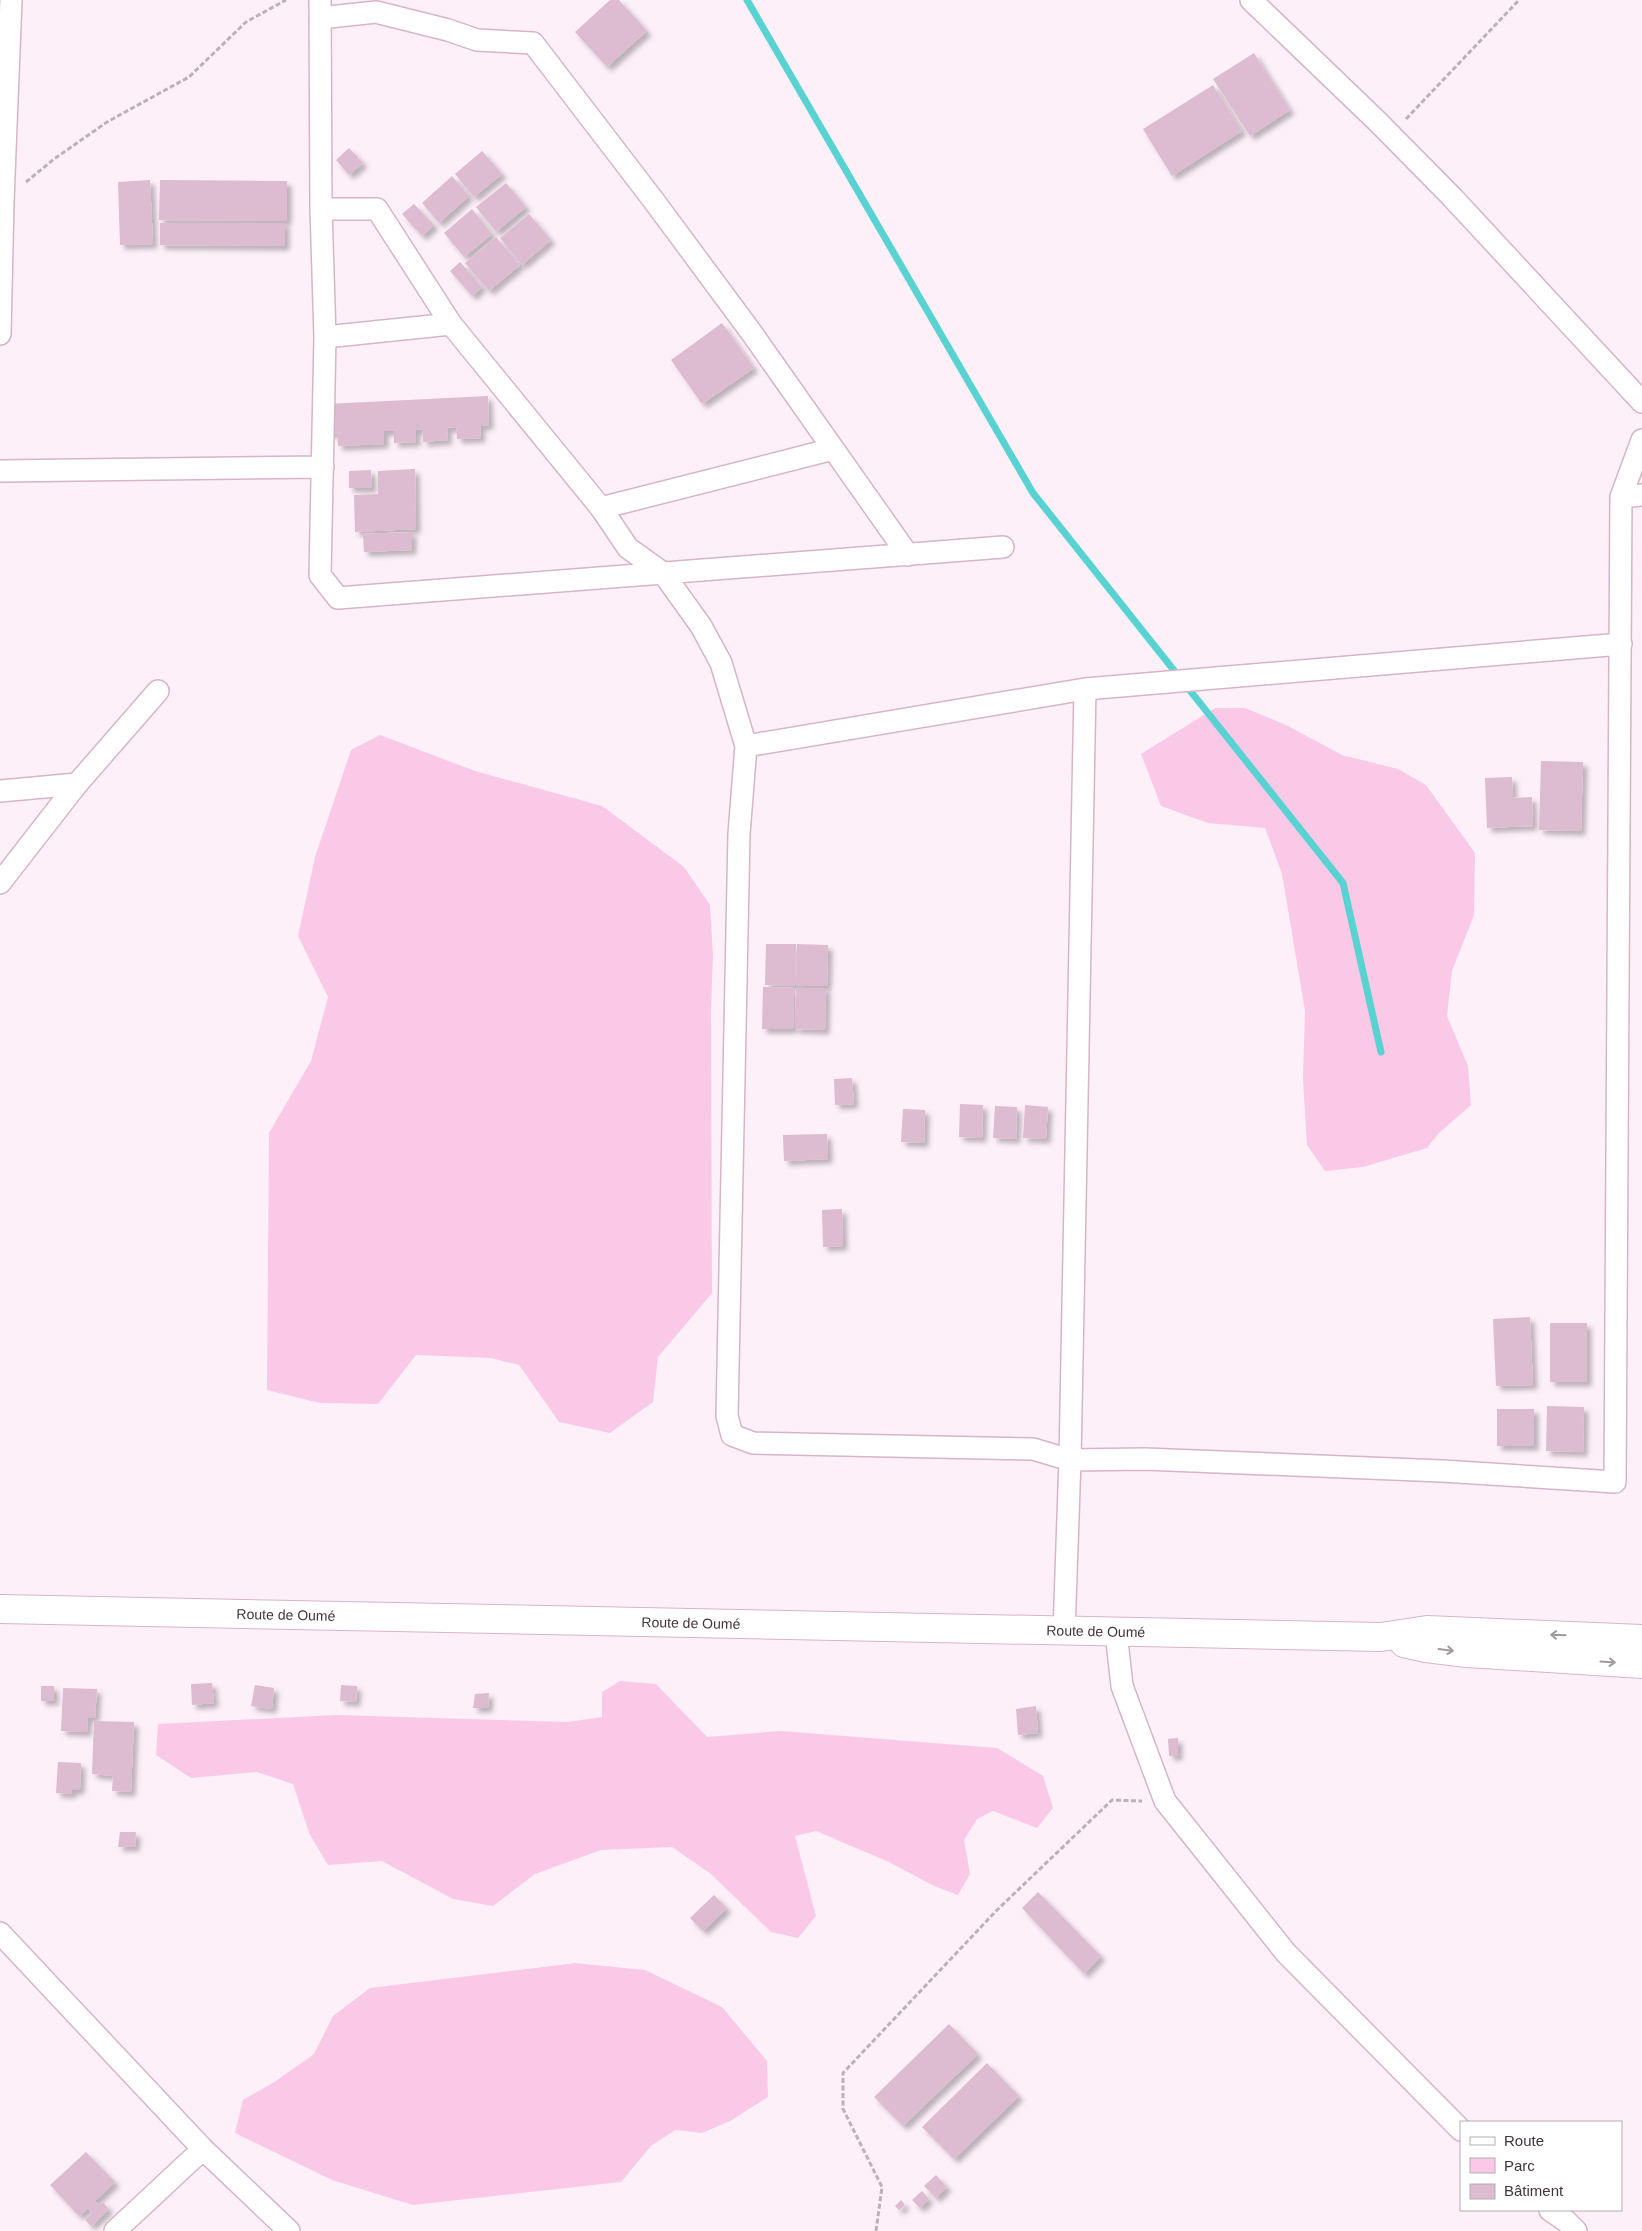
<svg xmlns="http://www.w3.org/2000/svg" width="1642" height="2231" viewBox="0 0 1642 2231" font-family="Arial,sans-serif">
<defs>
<filter id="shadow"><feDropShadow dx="4.5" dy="4.5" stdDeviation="2.5" flood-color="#0004"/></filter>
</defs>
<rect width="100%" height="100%" fill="#fef0f9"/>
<!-- green -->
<path fill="#fac9e8" d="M1215 708H1245L1286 725 1342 755 1398 769 1426 785 1475 853 1474 915 1452 971 1447 1016 1468 1066 1471 1105 1439 1133 1427 1148 1363 1167 1325 1171 1307 1145 1303 1079 1305 1011 1282 874 1265 828 1208 823 1161 806 1141 754Z
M380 735 475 771 602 806 684 867 710 905 713 956 711 1008 712 1293 658 1357 653 1402 610 1433 559 1422 519 1365 491 1358 416 1355 378 1404 320 1403 267 1390 269 1133 311 1061 328 997 298 936 315 857 351 750Z
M620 1681 656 1684 707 1737 781 1731 997 1748 1043 1776 1053 1808 1037 1828 993 1811 977 1819 964 1840 970 1874 958 1895 934 1886 889 1862 816 1831 795 1836 816 1916 798 1938 771 1932 711 1874 672 1847 601 1850 535 1874 493 1906 453 1899 382 1861 328 1865 309 1833 293 1784 257 1772 191 1778 156 1755 158 1724 336 1715 567 1722 602 1717V1692Z
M575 1963 645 1970 722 2007 767 2061 768 2097 730 2121 702 2133 675 2130 651 2146 621 2182 413 2205 332 2180 235 2133 243 2100 276 2081 314 2054 333 2016 370 1988Z"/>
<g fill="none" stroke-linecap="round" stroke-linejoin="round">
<!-- stream -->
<path stroke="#59d2d2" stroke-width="7" d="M747 0 1033 493 1343 883 1381 1052"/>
</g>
<!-- building -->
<path fill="#ddbbd0" filter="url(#shadow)" d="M610 0H619L647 31 607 67 575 32Z
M1254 53 1290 110 1250 136 1213 79Z
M1213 85 1242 131 1172 176 1143 129Z
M349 148 363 163 349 175 336 160Z
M482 151 502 174 474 197 455 174Z
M452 176 469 196 439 223 422 203Z
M150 180 153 244 120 245 118 182Z
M160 180 287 181V221L159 220Z
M506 183 526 207 496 232 476 207Z
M414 204 434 225 422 236 402 214Z
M472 209 492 234 464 257 444 233Z
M529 214 551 240 522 265 500 238Z
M160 223H285V246L160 245Z
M496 237 520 265 489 291 465 263Z
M460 262 482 287 472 296 450 271Z
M722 323 754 368 702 404 671 360Z
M488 396 489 425 480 426 481 438 457 439 456 427 447 428 448 440 423 442 422 429 416 430V442L394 443V431H384V444L338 446 337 433 328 434 327 404Z
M415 469 416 529 355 532 354 495 378 494V471Z
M371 470 372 488H349V471Z
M412 532V550L364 552 363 534Z
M1541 761 1583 762 1581 831 1539 830Z
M1512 777 1513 798 1532 797 1533 826 1487 828 1485 778Z
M766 944H796L795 986 765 985Z
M797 944 828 945 827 986H796Z
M763 987 794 988 793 1029H762Z
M796 988H826L825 1030 795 1029Z
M852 1078 854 1104 835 1105 834 1079Z
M960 1104 983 1105 982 1138 959 1137Z
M1025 1105 1048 1107 1046 1139 1023 1138Z
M995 1106 1017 1107 1016 1139 993 1138Z
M903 1109 925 1110 924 1143 901 1142Z
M827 1134 828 1159 784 1161 783 1135Z
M842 1209 843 1246 823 1247 822 1210Z
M1530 1317 1533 1385 1496 1386 1493 1319Z
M1550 1323H1587V1382H1550Z
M1547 1406 1584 1407 1583 1452 1546 1451Z
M1497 1409H1534V1446H1497Z
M212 1683 214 1703 192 1705 191 1684Z
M255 1685 274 1688 272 1709 251 1706Z
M341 1685 357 1686 356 1702 340 1701Z
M41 1686H54V1701H41Z
M63 1688 97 1689 95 1718 88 1717 87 1732 61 1731Z
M489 1693 488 1708H473L475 1694Z
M1036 1706 1038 1733 1018 1735 1016 1709Z
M94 1721 134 1722 131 1792 112 1791 113 1776 92 1774Z
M1178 1738V1756H1169L1168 1739Z
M58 1762 81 1763 80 1790H72V1794L56 1793Z
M120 1832H136L135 1847H118Z
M1038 1892 1101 1956 1084 1974 1022 1908Z
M714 1895 727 1908 703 1931 690 1918Z
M949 2024 978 2054 903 2126 874 2097Z
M987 2063 1019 2096 954 2159 922 2127Z
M86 2152 115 2182 95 2201 99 2205 103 2202 109 2209 91 2226 85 2220 92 2213 88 2208 79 2216 50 2185Z
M936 2175 947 2187 936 2198 924 2186Z
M922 2191 929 2199 920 2208 912 2200Z
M901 2200 905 2205 899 2210 895 2206Z"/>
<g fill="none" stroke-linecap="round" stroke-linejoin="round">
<!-- street casing -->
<g stroke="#d6b5c9" stroke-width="24">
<path id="street" d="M320 0 321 209 325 337 320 575 338 598 1003 547
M1251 0 1378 122 1452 197 1642 402
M320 18 376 12 448 30 477 40 533 43 654 201 751 332 908 555
M321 209H377L451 324 601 508 628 548 663 573 701 626 721 663 746 746 739 834 727 1416 732 1435 753 1443 1033 1449 1070 1460 1145 1459 1442 1471 1615 1482 1621 497 1642 440
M0 334 3 201 11 0
M325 337 451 324
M0 471 323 467
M1621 497 1642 495
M601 508 833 449
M746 746 1085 689 1621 644
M0 791 77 784
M0 883 77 784 158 691
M1064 1632 1070 1460 1085 689
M1116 1632 1122 1686 1165 1801 1286 1953 1461 2130
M0 1933 203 2149 289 2231
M1550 2210 1566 2221 1576 2231
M115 2231 203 2149"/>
</g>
<!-- secondary casing -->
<g stroke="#d6b5c9" stroke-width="30">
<g id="secondary">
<path id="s1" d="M0 1609 1381 1637 1427 1630 1642 1639"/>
<path d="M1404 1643 1426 1648 1467 1653 1642 1664"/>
</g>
</g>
<!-- path -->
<path stroke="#beb0b9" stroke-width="3" stroke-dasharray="5 2.5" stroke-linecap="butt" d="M1406 119 1519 0
M26 182 54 159 107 122 189 77 246 22 286 0
M876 2231 882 2187 843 2109V2073L997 1910 1112 1800 1142 1801"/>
<!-- street -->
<use href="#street" stroke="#fff" stroke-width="21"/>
<!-- secondary -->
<use href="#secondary" stroke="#fff" stroke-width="28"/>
</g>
<!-- one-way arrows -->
<defs><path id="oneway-shaft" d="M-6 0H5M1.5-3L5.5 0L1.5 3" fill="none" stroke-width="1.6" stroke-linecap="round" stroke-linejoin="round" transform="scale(1.25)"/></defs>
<g stroke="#a09a9e">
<use href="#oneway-shaft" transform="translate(1558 1635) rotate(-178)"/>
<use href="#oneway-shaft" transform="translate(1446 1650) rotate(7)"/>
<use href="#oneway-shaft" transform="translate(1608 1662) rotate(4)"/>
</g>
<g text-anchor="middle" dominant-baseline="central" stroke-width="4" stroke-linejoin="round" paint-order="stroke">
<!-- street labels -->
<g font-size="14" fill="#41343c" stroke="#fff">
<text stroke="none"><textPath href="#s1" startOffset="286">Route de Oumé</textPath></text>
<text stroke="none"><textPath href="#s1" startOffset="691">Route de Oumé</textPath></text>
<text stroke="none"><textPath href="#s1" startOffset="1096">Route de Oumé</textPath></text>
</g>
</g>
<!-- legend -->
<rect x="1460" y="2121" width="162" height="90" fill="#ffffff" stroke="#b3aeb1"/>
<rect x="1470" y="2137" width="25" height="8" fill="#ffffff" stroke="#b3aeb1"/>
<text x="1504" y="2146" font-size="15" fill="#41343c">Route</text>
<rect x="1470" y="2158" width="25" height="15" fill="#fac9e8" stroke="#b3aeb1"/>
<text x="1504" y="2171" font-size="15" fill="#41343c">Parc</text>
<rect x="1470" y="2184" width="25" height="15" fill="#ddbbd0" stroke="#b3aeb1"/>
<text x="1504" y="2196" font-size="15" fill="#41343c">Bâtiment</text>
</svg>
